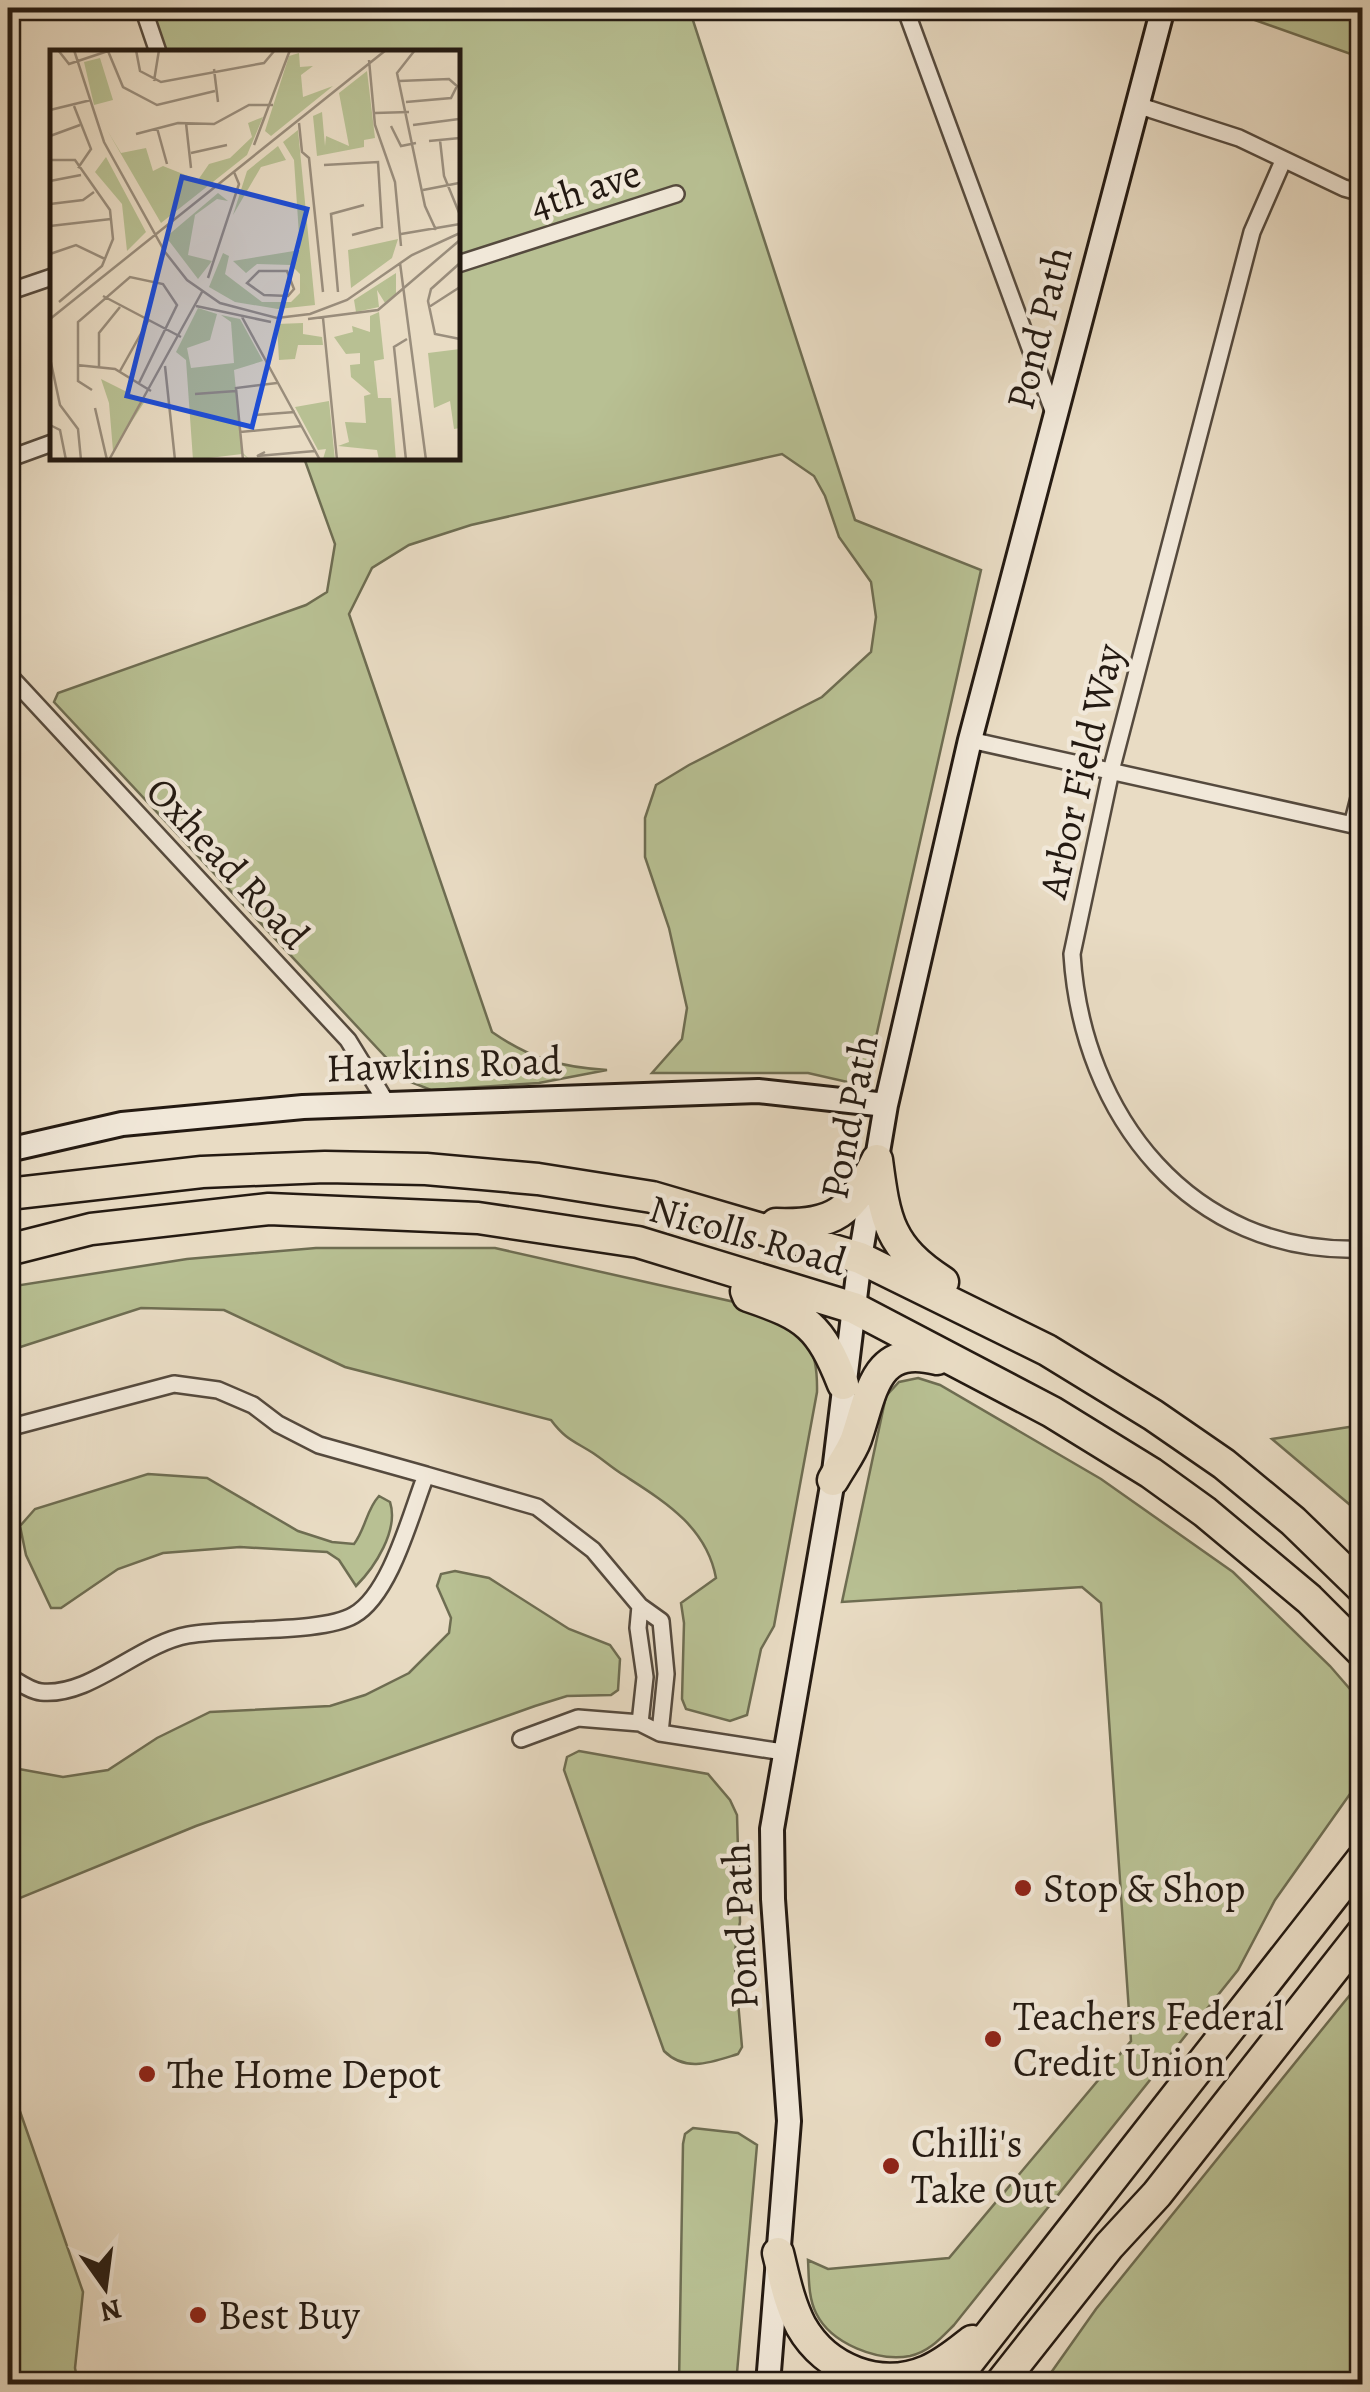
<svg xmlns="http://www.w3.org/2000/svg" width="1370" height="2392" viewBox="0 0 1370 2392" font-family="Alegreya,serif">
<rect width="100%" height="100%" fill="#e9dcc4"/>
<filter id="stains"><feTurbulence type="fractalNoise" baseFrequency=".002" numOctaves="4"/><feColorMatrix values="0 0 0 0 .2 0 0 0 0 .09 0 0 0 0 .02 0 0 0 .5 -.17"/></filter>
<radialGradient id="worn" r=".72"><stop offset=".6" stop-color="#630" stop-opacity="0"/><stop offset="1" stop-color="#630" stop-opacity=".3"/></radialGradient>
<!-- green -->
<path fill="#b8c093" stroke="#6e6d52" stroke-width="2.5" d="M143 8H689L855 520 981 570 865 1086 808 1073H652L682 1039 687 1008 669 928 645 857V818L656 785 689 765 822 697 871 652 876 617 871 582 839 537 825 496 814 476 782 454 471 525 409 545 372 568 349 614 492 1032C531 1059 560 1067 607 1070L539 1083 431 1090 408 1081 54 702 58 693 306 605 327 592 335 544 304 458H458V52H159Z
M1221 8H1362V58Z
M316 1248H495L770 1310C807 1334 818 1346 817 1392L774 1626 761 1649 747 1715 730 1721 686 1709 682 1699 684 1623 681 1603 716 1578C706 1524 660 1499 619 1472 610 1466 602 1459 593 1453 574 1441 565 1439 551 1420L345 1367 224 1310 141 1308 8 1351V1287L187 1259Z
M918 1378 940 1385 1101 1479 1233 1572 1330 1666 1362 1703V1777L1275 1900 1238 1970 954 2325C941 2338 929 2352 910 2356 878 2362 831 2344 816 2313 808 2297 809 2277 808 2260L828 2269 949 2258 1131 2041 1101 1603 1082 1587 842 1602 886 1396 899 1382Z
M1362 1425V1515L1272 1439Z
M148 1474 207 1478 298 1531 332 1542 354 1544C366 1528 366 1510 379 1496L390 1502C399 1530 375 1567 356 1586L339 1560 327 1552 240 1547 163 1553 118 1569 61 1608H51L26 1555 20 1526 35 1509Z
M455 1571 489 1578 569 1629 610 1645 620 1659 618 1690 611 1695 567 1696 535 1706 196 1826 8 1903V1767L63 1777 108 1770 157 1738 210 1712 330 1706 365 1695 409 1673 449 1633 451 1618 437 1586 441 1574Z
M579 1751 708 1774 730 1800 737 1815 740 1922 734 1956 742 2047 738 2054C712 2062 686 2073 664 2051L564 1770 567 1757Z
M1362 1980V2384H1043L1096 2309Z
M8 2077 83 2292 75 2368 78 2384H11L8 2375Z
M693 2128 738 2133 757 2145 736 2384H679L683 2144 685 2134Z"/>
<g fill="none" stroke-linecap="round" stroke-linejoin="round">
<!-- street casing -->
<g stroke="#554a3e" stroke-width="20">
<path id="street" d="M143 8 158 52
M905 8 1055 416
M1137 105 1239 138 1344 188 1362 193
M1283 161 1252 232 1111 771 1072 954C1082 1115 1190 1255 1362 1249
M458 264 676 194
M8 292 52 277
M8 459 52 443
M8 674 348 1040 388 1105
M970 740 1362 827
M1352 825 1362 786
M8 1428 174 1384 218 1390 253 1405 278 1424 319 1445 426 1475C411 1513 391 1594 354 1615 322 1634 229 1627 188 1635 138 1644 91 1697 41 1692 30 1691 17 1681 8 1676
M426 1475 537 1507 593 1550 640 1606
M640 1723 645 1677 638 1628 640 1606 661 1621 666 1674 660 1733
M521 1739 578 1718 640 1723 660 1733 783 1752"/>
</g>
<!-- secondary casing -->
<g stroke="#241a12" stroke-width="28">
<path id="secondary" d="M8 1150 122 1124 303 1107 758 1091 886 1105
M768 2384 789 2121 773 1899 772 1829 833 1480 860 1258 886 1105 970 740 1163 8"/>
</g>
<!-- highway casing -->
<g stroke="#241a12" stroke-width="35">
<path id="highway" d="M877 1160C885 1221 889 1247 943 1282
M8 1194 202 1172 325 1167 426 1169 538 1179 652 1197 860 1258 1047 1350 1153 1415 1224 1464 1293 1521 1362 1588
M776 1224C835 1226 852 1212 877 1160
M8 1250 91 1229 269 1209 478 1218 638 1242 854 1308 1052 1412 1151 1473 1205 1512 1309 1599 1362 1652
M746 1291 748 1296C807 1316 820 1326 843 1384
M833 1480C840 1467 851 1453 856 1439 872 1393 874 1343 937 1359
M778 2253C784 2277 789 2303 801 2326 826 2370 880 2391 927 2371 944 2364 958 2352 972 2341
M951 2384 1362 1859
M1000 2384 1109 2246 1157 2194 1362 1933"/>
</g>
<!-- street -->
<use href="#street" stroke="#f1e8d9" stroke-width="15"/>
<!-- secondary -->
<use href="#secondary" stroke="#f1e8d9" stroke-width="22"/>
<!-- highway -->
<use href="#highway" stroke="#e9dcc4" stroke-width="30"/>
</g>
<!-- markers -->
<g fill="#8f2418" stroke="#f1e8d9" stroke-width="4">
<circle cx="1023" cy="1888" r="10"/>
<circle cx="993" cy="2039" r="10"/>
<circle cx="147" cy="2074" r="10"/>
<circle cx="891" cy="2166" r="10"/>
<circle cx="198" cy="2315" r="10"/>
</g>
<g text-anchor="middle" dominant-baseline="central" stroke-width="9" stroke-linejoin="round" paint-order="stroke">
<!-- street labels -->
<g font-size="40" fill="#241a12" stroke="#f1e8d9">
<text transform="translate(585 189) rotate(-18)">4th ave</text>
<text transform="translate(1039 328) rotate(-76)">Pond Path</text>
<text transform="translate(1081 771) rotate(-77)">Arbor Field Way</text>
<text transform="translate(228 863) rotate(47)">Oxhead Road</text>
<text transform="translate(444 1064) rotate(-2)">Hawkins Road</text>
<text transform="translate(849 1117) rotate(-79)">Pond Path</text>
<text transform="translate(748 1235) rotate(16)">Nicolls Road</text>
<text transform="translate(740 1926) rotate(-93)">Pond Path</text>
</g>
<!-- poi labels -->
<g font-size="40" fill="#241a12" stroke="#f1e8d9" text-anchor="start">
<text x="1043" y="1888">Stop &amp; Shop</text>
<text x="1013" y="2016">Teachers Federal<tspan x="1013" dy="46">Credit Union</tspan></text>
<text x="167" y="2074">The Home Depot</text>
<text x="911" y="2143">Chilli's<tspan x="911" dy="46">Take Out</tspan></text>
<text x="218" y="2315">Best Buy</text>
</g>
</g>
<!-- overview -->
<g transform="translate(50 50)">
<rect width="410" height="410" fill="#e9dcc4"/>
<path d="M249 3 250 17 263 16 251 25 253 47 283 36 221 86 215 81 239 6ZM50 8 63 50 44 55 34 12ZM317 21 325 88 314 90V97L267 106 263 66 272 62 275 96 276 86 299 96 289 43ZM213 67 197 105 111 173 57 80 71 103 96 98 103 121 113 116 148 130 159 114 180 108 202 87 198 73ZM248 80 265 255 228 259 185 252 159 237 173 203 179 206 175 224 212 252H241L250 243V224L241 215 207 214 196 223 183 211 250 200 244 110 233 92ZM228 96 236 110 211 117 183 165 197 121ZM56 107 96 182 77 201 72 154 45 122ZM168 143 178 151 167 149 145 165 138 205 162 211 148 229 116 187ZM348 189 342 208 301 238 298 200ZM346 223V244L335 253 327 240 329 257 306 262 304 250ZM148 258 167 264 160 290 137 298 141 318 184 313 181 272 171 265 190 269 213 311 184 320 192 402 200 410 192 404 143 410 136 310 126 302ZM329 262 334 309 324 311 328 348H341L346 410H329L327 400 288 396 299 392 295 372 316 373 314 346 321 344 301 327 300 315 310 314V303L296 304 284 287 303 282 302 276 320 282V266ZM253 273V284L272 287 273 295H248L245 309 229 310 227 274ZM410 299V378L404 379 400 351 384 358 378 303ZM51 329 95 351 63 401 59 353ZM279 351 285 410 273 409 276 399 268 400 245 357Z" fill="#b8c093"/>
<path fill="none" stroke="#9a8e7d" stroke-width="2.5" d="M8 0 19 14 58 1M24 0 54 92 115 202 137 230 170 253 227 268 260 264 297 250 362 205 410 183M86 0 90 21 111 32 214 13 225 0M365 0 347 23 375 156 386 180M58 1 73 37 107 55 165 41M319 10 325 75 345 132 351 196M164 19 168 52M104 31 109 0M349 31 399 29 407 36 401 48 356 52M24 56 41 99 28 118M0 60 41 50M325 63 359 62M136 73 141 118M249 73 252 102 259 108 273 242M363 75 409 69M341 76 351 96 366 93M107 78 117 114M86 84 128 73 164 74 199 55H223M0 86 30 75M390 90 394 126 410 165M379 91 410 88M204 95 240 0M141 103 177 95M0 110H25L60 160 63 189 52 216 9 252M274 115 328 112 332 177 302 185M0 131 31 125M373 140 409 133M0 154 33 150 44 142M0 176 61 169M351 184 410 174M0 204 26 195 55 209M350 213 376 410M410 213 381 239 378 251 385 284 410 289M209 221H237L244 239 238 246 214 245 197 233ZM158 228 189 134 184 122M288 242 281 164 314 155M53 246 131 287M146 256 221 272M379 257 410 237M192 267 270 410M273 268 287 410M0 269 336 0M258 269 328 260 410 190M0 308 10 355 28 379 31 410M27 315 65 319 101 341M115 316 125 410M49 317V283L70 257M70 321 98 271M42 340 28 331V272L80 227 113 234 127 255 89 333M145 344 186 341M45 358 57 410M205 365 245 362M0 375 10 380 16 410M190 382 252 376M215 402 207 406 265 401M59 410 152 242M193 410 186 338 227 333M356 410 344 297 357 289"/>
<path fill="#1d4ed8" fill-opacity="0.15" stroke="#1d4ed8" stroke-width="5" d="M132 127 257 159 202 377 77 346Z"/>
<rect width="410" height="410" fill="none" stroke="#241a12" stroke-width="5"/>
</g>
<!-- margin -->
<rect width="1370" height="2392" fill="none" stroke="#e9dcc4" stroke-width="40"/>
<rect x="10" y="10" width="1350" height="2372" fill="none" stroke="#241a12" stroke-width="5"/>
<rect x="20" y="20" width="1330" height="2352" fill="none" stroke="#241a12" stroke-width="2.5"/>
<!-- north arrow -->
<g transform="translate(105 2287) rotate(166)" stroke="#f1e8d9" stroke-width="8" paint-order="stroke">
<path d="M0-8L18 38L0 25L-18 38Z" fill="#241a12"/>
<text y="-15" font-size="28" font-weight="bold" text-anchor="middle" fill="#241a12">N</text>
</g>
<rect width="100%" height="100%" filter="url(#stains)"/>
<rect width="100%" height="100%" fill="url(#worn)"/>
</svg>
